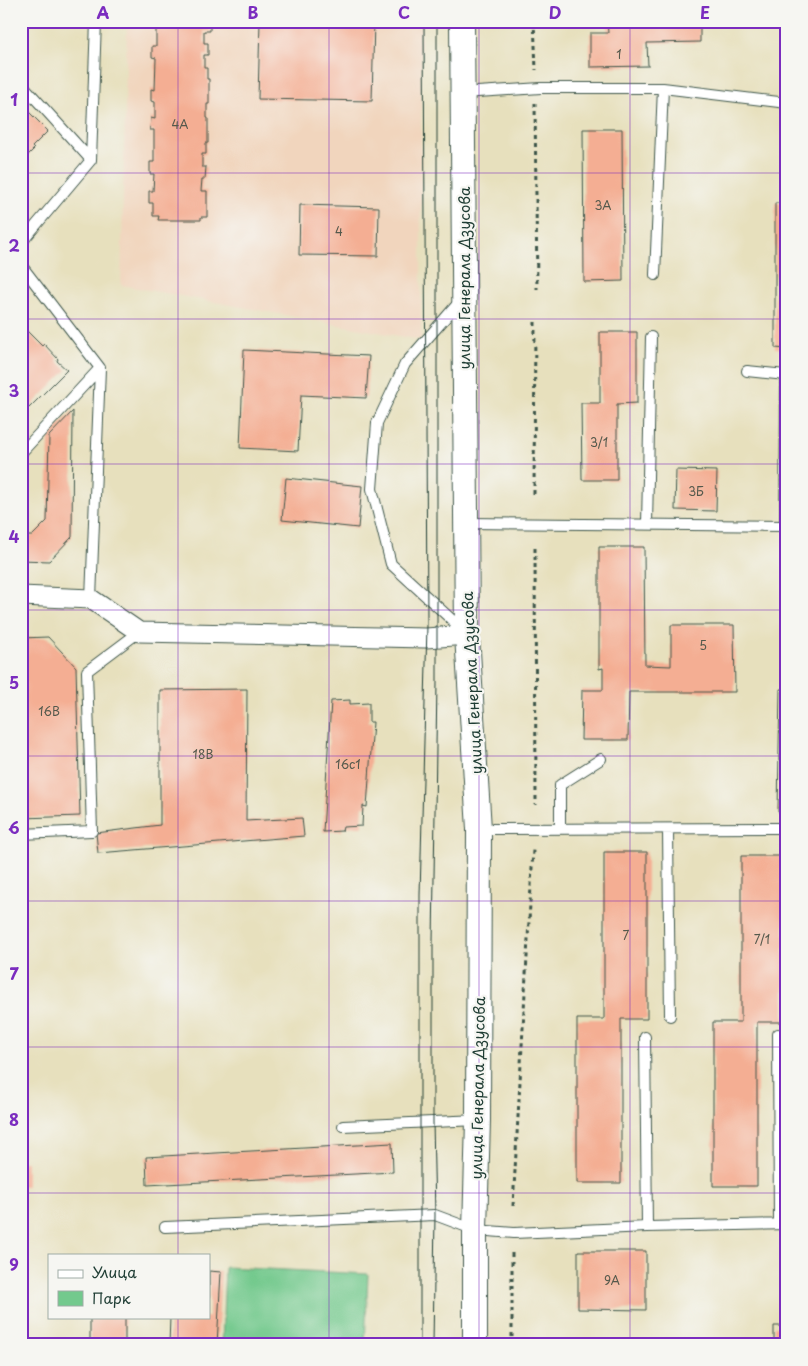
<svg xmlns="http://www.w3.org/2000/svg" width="808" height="1366" viewBox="0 0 808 1366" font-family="'Playpen Sans',sans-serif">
<rect width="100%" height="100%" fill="#f6f6f2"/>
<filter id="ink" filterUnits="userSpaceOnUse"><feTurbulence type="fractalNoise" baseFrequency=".02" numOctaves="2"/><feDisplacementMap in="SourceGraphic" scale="10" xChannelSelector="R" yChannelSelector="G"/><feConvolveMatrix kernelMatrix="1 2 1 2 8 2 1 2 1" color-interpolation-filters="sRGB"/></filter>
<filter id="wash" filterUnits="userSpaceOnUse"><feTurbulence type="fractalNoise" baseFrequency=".0096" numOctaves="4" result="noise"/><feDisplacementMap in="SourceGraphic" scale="20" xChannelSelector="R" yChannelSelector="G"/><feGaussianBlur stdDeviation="1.12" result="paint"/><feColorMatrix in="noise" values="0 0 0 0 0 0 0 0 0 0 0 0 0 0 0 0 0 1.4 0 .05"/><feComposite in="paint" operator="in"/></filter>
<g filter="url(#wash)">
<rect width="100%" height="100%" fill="#e7e0bd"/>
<!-- built -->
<path fill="#f1d5bd" d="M127 21H421V340L121 285Z"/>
<!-- green -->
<path fill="#73c98d" stroke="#498360" d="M225 1267 368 1274 365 1345H222Z"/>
<g id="blocks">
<!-- building -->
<path fill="#f4ae93" d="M153 21H210V31H204V43H208V55H204V68H207V79H209V104H207V118H208V143H206V154H202V167H206L205 179H202L201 191H207V217H201V220H158L159 216H153V203H149V191H153L154 174H150V162H154V130H150L151 118 155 119V102L151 101V89L155 90 156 58 152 57V46H156V29H152Z
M260 21H374L372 101 258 99Z
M607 21H700V42L647 43 648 66 590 67V33H608Z
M21 104 48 131 32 147 34 149 23 160 21 159Z
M583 129H622L623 281 584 282Z
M775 203H787V349L775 348Z
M300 205 379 207 378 256 299 255Z
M21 325 42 346 44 344 58 359 57 361 67 370 29 408 21 400Z
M600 332H637V403L617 404V480H582L581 403H600Z
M244 350 369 356 366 398 301 395 298 451 240 448Z
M73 411 72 537 49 561 21 560V536H32L47 521 49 436Z
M676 470 717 471 716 511 675 510Z
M286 478 362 486 358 528 282 520Z
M599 547H644L645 665 671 666V625H734L735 692H629L628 740H581L582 690H603V668L599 669Z
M48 637 76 667 80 816 23 818 21 638Z
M247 689 246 821 302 818 304 836 98 853 96 833 160 825V690Z
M780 689H787V812H778Z
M350 700V704L369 703V722H373L367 807 363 806 362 826 343 827 342 831 323 832 331 701Z
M604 852H647V1019H621V1183H577V1019H604Z
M741 856H784V1022H757V1186H713V1022H741Z
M392 1143 393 1172 147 1185 146 1157Z
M21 1162H27V1186H21Z
M578 1251H646V1310L578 1309Z
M209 1271 221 1272 217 1345H169L170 1317H209Z
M90 1317H125V1345H90Z
M774 1326H787V1345H774Z"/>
</g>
</g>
<g filter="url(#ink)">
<use href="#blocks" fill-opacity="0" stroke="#3d5549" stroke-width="1"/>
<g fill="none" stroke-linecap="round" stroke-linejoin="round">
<!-- service casing -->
<g stroke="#3d5549" stroke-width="12">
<path id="service" d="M21 83 91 160
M462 93 541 88H663L787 103
M21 243 91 160 96 21
M21 265 100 368 91 599
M655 275 663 88
M461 300 405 364 377 423 372 489 391 564 464 631
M747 371 786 375 785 526
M21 453 100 368
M466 523 787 526
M647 524 651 337
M479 829 787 828
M560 829V785L601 759
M668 829 670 1016
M21 834 92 831 87 671 139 632
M778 1034 779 1224
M645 1037 647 1227
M343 1126 478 1120
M165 1227 435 1215 475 1230 514 1233 647 1227 787 1224"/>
</g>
<!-- minor casing -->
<g stroke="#3d5549" stroke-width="21">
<path id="minor" d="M21 596 91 599 139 632 426 638 467 635"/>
</g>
<!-- tertiary casing -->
<g stroke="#3d5549" stroke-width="26">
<path id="tertiary" d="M462 21 467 635 479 829 478 1120 475 1230V1345"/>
</g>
<!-- path -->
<path stroke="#3d5549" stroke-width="3" stroke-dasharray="4 4" stroke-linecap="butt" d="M534 21 536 70
M535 103 537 289
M534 494 535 321
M535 548 536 805
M513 1206 533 850
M512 1345V1251"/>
<!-- service -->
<use href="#service" stroke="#fff" stroke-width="10"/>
<!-- minor -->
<use href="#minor" stroke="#fff" stroke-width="19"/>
<!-- tertiary -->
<use href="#tertiary" stroke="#fff" stroke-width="24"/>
<!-- tram -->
<path stroke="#1f3d34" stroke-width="1" d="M420 1345V895L427 625 424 21
M433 1345 435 1215 433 1122V942L437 682V21"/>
</g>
</g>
<!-- grid -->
<path fill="none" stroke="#7b2cbf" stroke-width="1" stroke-opacity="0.55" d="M178 21V1255M329 21V1345M479 21V1345M630 21V1345M21 173H787M21 319H787M21 464H787M21 610H787M21 756H787M21 901H787M21 1047H787M21 1193H787M178 1317V1345"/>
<g text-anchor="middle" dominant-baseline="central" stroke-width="4.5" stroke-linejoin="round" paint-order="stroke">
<!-- number labels -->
<g font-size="12" fill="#54594c">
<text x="619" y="54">1</text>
<text x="180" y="124">4А</text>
<text x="603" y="205">3А</text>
<text x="339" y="231">4</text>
<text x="599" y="442">3/1</text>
<text x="696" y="491">3Б</text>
<text x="703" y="645">5</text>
<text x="49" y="711">16В</text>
<text x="203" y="754">18В</text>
<text x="348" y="764">16с1</text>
<text x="626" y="935">7</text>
<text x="762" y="939">7/1</text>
<text x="612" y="1280">9А</text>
</g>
<!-- street labels -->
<g font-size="15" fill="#1f3d34" stroke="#f6f6f2">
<text transform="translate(463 278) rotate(-90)">улица Генерала Дзусова</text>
<text transform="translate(471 683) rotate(-93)">улица Генерала Дзусова</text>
<text transform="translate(477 1088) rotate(-89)">улица Генерала Дзусова</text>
</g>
</g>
<!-- margin -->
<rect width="808" height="1366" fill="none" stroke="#f6f6f2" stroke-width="55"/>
<!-- legend -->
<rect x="48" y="1254" width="162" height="65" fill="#f6f6f2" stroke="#a0aca6"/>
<rect x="58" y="1270" width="25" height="8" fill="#ffffff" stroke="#a0aca6"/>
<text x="92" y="1278" font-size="15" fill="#1f3d34">Улица</text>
<rect x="58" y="1291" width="25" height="15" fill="#73c98d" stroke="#a0aca6"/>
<text x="92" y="1304" font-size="15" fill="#1f3d34">Парк</text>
<rect x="28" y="28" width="752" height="1310" fill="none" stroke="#7b2cbf" stroke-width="2"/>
<g font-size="16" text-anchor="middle" font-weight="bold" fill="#7b2cbf">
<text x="103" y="19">A</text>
<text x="253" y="19">B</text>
<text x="404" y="19">C</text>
<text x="555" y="19">D</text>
<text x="705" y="19">E</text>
<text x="14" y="106">1</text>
<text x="14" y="252">2</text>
<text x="14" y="397">3</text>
<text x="14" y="543">4</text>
<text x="14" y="689">5</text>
<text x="14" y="834">6</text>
<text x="14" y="980">7</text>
<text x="14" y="1126">8</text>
<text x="14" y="1271">9</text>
</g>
</svg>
